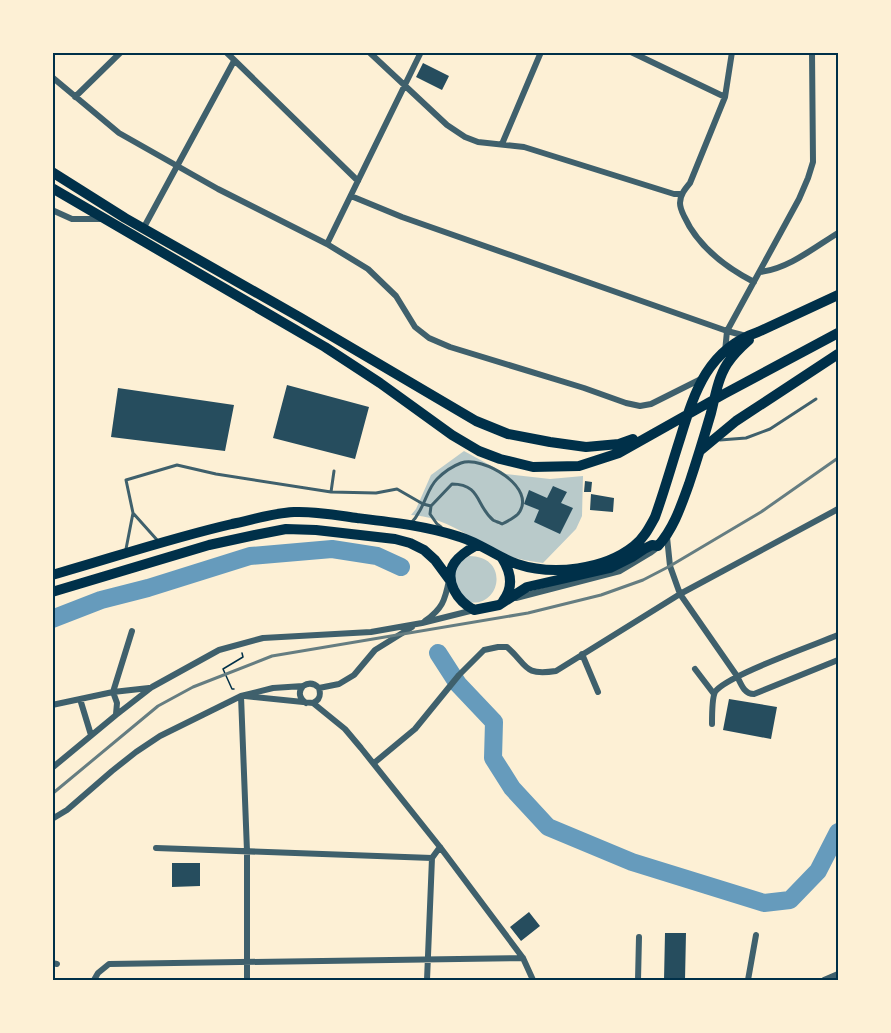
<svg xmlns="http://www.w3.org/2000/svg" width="891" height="1033" viewBox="0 0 891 1033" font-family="Quicksand,sans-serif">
<rect width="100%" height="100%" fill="#fdf0d5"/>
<!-- green -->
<path fill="#b9caca" d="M464 451 506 474 550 479 583 476 582 516 576 529 543 563C529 561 515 559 502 553 473 540 444 516 411 515L416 509 431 475Z
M469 556C514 556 499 618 459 599L451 569Z"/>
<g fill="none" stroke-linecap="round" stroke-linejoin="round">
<!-- river -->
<path stroke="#669bbc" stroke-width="18" d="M52 619 101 600 148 588 250 556 332 549 377 556 401 567
M438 653 458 684 494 722 493 758 512 788 548 827 632 862 764 903 790 900 818 871 838 832"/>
</g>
<!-- building -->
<path fill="#264d5e" d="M423 63 449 76 442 90 416 77Z
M287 385 369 407 355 459 273 438Z
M118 388 234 405 225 451 111 437Z
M585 481 592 482 591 492H584Z
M553 486 567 492 561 503 573 508 560 534 534 522 539 510 524 504 529 490 547 498Z
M591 494 614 498 613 512 590 510Z
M729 699 777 707 771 739 723 730Z
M172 863H200V886L172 887Z
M529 912 540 926 521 941 510 927Z
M665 933H686L685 980H664Z"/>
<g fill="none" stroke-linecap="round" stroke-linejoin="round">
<!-- path -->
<path stroke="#003049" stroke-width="1.5" d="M234 689H232L223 669 243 657 242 653"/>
<!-- service -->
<path stroke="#3f606c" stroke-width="3" d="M720 440 746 438 770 429 816 399
M331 492 334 471
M133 513 126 480 177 465 216 474 331 492 376 493 397 489 423 504 431 506
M411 523C414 520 417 516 419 512 426 501 428 488 437 479 443 473 453 466 461 463 482 455 539 488 518 514 514 518 508 521 502 524 501 523 494 521 493 520 476 506 481 484 452 484L431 506 430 514 437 524 441 527
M126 549 133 513 158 541"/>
<!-- minor -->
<path stroke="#3f606c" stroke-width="6" d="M226 52 358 181
M369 52 447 125 465 137 478 142 524 147 674 194H681
M631 52 725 97
M732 52 725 97 690 183C685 189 680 195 680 203 680 208 682 212 684 216 698 247 725 267 754 282
M52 77 119 133 218 189 327 244 368 269 396 296 415 327 429 338 450 347 584 388 626 403 640 406 651 404 701 379
M75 97 121 52
M502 144 541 52
M351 196 402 217 727 331 746 336
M52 210 72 219H101
M143 229 234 61
M327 244 421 52
M760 272C788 269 815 247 838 233
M725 352 727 331 799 199 808 178 813 162 812 52
M667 537 670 566 680 594 737 676C741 684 744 694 754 694L838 660
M516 598 620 571 650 553 658 547
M425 621C442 609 445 601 449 580
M582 654 598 692
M695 669 714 694
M303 686C298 692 299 698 306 703
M319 688 339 684 354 675 375 650 412 627
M241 696 247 851V980
M245 696 313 703C320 700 321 695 319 688
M80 699 91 735
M313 703 345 729 361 748 440 847 523 958 533 980
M52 705 113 692 149 688
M116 714 117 703 113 692 132 631
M712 724C712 716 712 698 715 692 725 676 817 644 838 635
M374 763 415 729 459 675 484 650 498 647H507C528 665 522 676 556 671L680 594 838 509
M52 768 116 715 152 687 219 650 263 638 371 632 422 623 474 610
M52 819 67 810 112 771 136 752 160 736 241 696 273 688 303 686C309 682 314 683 319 688
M156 848 432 858
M52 963 57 964
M94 980 98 973 109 964 523 958
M427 980 432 858 440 847
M638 980 639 937
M748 980 756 935
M824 980 838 974"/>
<!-- trunk -->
<path stroke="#003049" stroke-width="10" d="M52 172 125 218 301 318 476 421 508 434 550 442 586 447 619 444 633 439
M52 188 325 347 380 383 452 435 479 451 500 459 533 467 579 466 619 453 724 394 838 333
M701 450 736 421 838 354
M477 545C459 555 443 567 454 590 459 600 465 605 474 610L499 605 527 587 610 568 632 557 644 549 652 545 658 546C674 528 681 506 689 484 697 460 704 437 711 413 715 397 718 378 727 364 733 355 741 347 749 340
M502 558C511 572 514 587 503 601
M52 575C112 558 171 538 232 524 252 520 273 513 294 512 315 511 336 515 357 518 391 522 427 526 460 537 480 543 497 557 517 564 553 576 604 570 634 546 644 538 649 528 655 517 664 492 671 467 679 442 694 394 706 350 758 332L838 295
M52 592 209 545 255 535 286 529 316 530 395 539 410 543 424 550 435 560 449 579"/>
<!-- rail -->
<path stroke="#657d81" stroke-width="3" d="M52 794 158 706 193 687 272 656 528 613 601 595 643 580 670 566 761 512 838 458"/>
</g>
<!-- border -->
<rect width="891" height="1033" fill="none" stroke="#fdf0d5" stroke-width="108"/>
<rect x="54" y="54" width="783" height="925" fill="none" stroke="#003049" stroke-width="2"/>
</svg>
